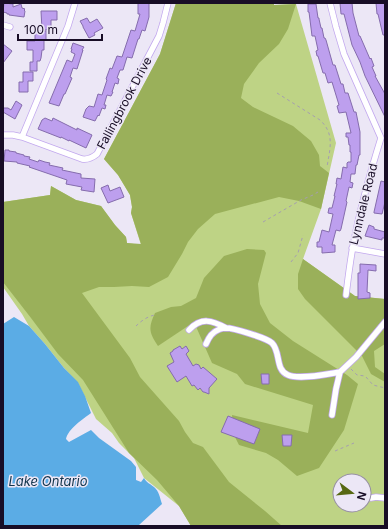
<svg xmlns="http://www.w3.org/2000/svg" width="388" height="529" viewBox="0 0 388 529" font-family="Inter,sans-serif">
<rect width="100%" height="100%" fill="#ece7f6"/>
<!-- green -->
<path fill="#bed385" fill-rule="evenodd" d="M176 3H274V5L296 4 336 143 321 209 303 259 355 296 385 299V526H191L179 506 144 478 134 458 119 443 112 433 96 419 78 383 64 368 45 344 29 326 22 314 3 287V202L50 195 51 186 76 200 101 206 115 225 126 237 127 243 141 245 131 213 132 207 130 195 118 175 104 159 160 54ZM340 481H364V505H340Z"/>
<!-- forest -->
<path fill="#9ab05a" d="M176 3H274V5L296 4 288 29 279 44 259 63 244 84 241 98 253 107 293 126 311 141 319 155 320 166 329 173 321 209 299 201 279 197 215 214 198 229 188 242 182 254 168 277 149 287 132 286 114 287H99L82 293 130 358 140 377 179 421 185 432 193 443 203 447 229 482 265 511 282 526H191L179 506 157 480 129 453 83 380 58 354 31 318 3 282V202L50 195 51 186 76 200 101 206 115 225 126 237 127 243 141 244 131 213 132 207 130 195 118 175 104 159 160 54Z
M247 249 264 250 266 253 258 284 260 304 270 323 293 341 347 375 358 384 344 430 319 468 297 476 278 460 266 453 239 445 234 435 232 415 308 433 313 405 245 384 237 374 212 363 194 322 158 346C149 332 148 328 155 313L171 307 181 306 196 298 204 278 224 256Z
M303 259 355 296 385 299V344L374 351 375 367 385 374V382L371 374 362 356 305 299 298 289V274Z"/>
<!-- water -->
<path fill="#5bace5" d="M14 317 29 326 45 344 64 368 78 382 85 396 91 413C83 419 68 429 66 439L69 442 91 430 99 438 131 461 136 467V480L141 482 144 478C147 483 149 483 154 487 159 491 160 498 162 504L139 525 140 526H3V324Z"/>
<!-- building -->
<path fill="#bd9fee" stroke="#856cad" d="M4 3 13 4V7L21 4 22 8 25 9 24 10 25 11 24 17 9 15V14H7V13L3 12Z
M138 3H149V17L145 31 142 30 139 39H138L132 58 127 57 123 70H120L117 78 119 79 118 84 115 83 112 92H113L111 96 107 95 104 105H106L105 109 102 108 99 116 98 115 95 121 83 117 86 109 89 106 94 107 98 94 102 95 107 80 106 79 110 68 112 69 117 56 122 57 131 30 135 31 140 14H138Z
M340 3H352L353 13 359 36H360L370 59 371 58 374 66 372 67 376 76H375L385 94V117L365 76 360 62 352 45 344 14H341Z
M376 3H385V35H383L378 14H377Z
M308 4H316L318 18H319V19L321 28H322L324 38H325L326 40 333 65H335L341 84H343L345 93H348L354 112H356L360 132V155H359L357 165H356L355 174H351L350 182 353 183 352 188 349 187 346 201 347 202 341 229 340 231 336 230 332 245H335V252L322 253V247H317V242H319L322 230 329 232 333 214 328 213 329 208H332L335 196H334L337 184H336L337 178 341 179 343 167 347 168V163L348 162H351V152H350V145H349L348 137H346V133H351L346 112 339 113 337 106 339 105 332 82 328 83 325 73H323L318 56H317L316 51 318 50 315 36H312L309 12H308Z
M41 11H57V20H51V27H50V30H42Z
M87 18 90 23 97 19 103 28 94 33 95 35 89 38 83 27V26L80 21Z
M35 31H46V40H44V50H42L41 58 40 61H37V71H30V62H33V50H27V41H35Z
M73 43 84 47 82 50H83L77 69 73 68 70 77 72 78 65 94H64L59 106 49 103 67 60 72 62 75 54 71 52 72 49H71Z
M3 44 12 51 3 63Z
M23 72H33V81H28V92H19V82H23Z
M16 101 22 105 15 119 3 112V108H8L11 110Z
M45 118 52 121 53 118 77 130V128L92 135 86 148 69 140V141L61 137V138L38 129 42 120Z
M5 150H9V151L16 152V153L24 155V156L30 157 29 159 38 162 39 160 45 162 50 163 49 165 63 168 62 170 81 174V178L95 179 94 192 81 190 82 187 66 184 67 180 29 167 30 166 17 163V162L4 161Z
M381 181 385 182V202L382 214 374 213V212Z
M108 185 110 191 120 187 124 197 108 203 101 188Z
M369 225 374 227V229L385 232V238H382V240L365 236Z
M360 264 376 265V271L368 270 367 292 370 293V298L358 299V273H360Z
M180 346 182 349 186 346 189 351 186 354 193 366 196 364 199 365 201 369 203 367 217 379 209 388V394L204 392H203L200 388 198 390 194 385 192 386 186 376 177 382 167 366 174 362 170 353 173 351V350Z
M261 374H269V384H262Z
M228 416 260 429 254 444 221 432Z
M282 435H292L291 446H283Z"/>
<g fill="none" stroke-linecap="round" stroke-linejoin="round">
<!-- minor casing -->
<g stroke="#c2a8ee" stroke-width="7">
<path id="minor" d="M330 3 336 27 344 54 381 138C370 173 360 209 353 246 350 262 348 279 346 295
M3 25 10 27
M3 135H13L22 137 82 159C88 160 92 158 97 154L159 36 163 23 168 3
M22 137 68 26 75 3
M352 248 385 254
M189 330C201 317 212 320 226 328
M206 344C209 337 212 332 220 329 222 328 224 328 226 328 233 328 267 338 272 343 281 352 275 370 288 375 300 380 327 374 340 372
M332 415 336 389 340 372 356 357 385 322
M371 498 376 497 385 498"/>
</g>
<!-- path -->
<path stroke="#a59eb0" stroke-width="1" stroke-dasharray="3 3" stroke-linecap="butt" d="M277 93 320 120C335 134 330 148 327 167
M263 222 301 200 313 195 318 192
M291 262 298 253 303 235
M136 326C141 321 148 316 155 315
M351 369 357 375 365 376 366 377 373 385 385 388
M335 451 354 443"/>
<!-- minor -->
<use href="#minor" stroke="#fff" stroke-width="5.5"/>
</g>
<g text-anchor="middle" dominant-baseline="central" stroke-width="3" stroke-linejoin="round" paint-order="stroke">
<!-- street labels -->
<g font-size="12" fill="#180d26" stroke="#ece7f6">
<text transform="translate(124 103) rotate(-62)">Fallingbrook Drive</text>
<text transform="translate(363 204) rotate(-76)">Lynndale Road</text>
</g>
<!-- water labels -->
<g font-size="13" font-style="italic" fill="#11344c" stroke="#ece7f6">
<text x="48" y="481">Lake Ontario</text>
</g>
</g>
<!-- border -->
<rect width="388" height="529" fill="none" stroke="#180d26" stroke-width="8"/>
<!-- north arrow -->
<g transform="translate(352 493) rotate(106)"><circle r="19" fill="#ece7f6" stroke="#9790a3"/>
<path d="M0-3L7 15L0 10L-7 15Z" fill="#576813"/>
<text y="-6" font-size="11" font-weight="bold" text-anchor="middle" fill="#180d26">N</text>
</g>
<!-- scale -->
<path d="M18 34v6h84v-6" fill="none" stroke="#180d26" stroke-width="2"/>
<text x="24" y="34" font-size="12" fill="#180d26" stroke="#ece7f6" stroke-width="3" paint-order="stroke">100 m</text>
</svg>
